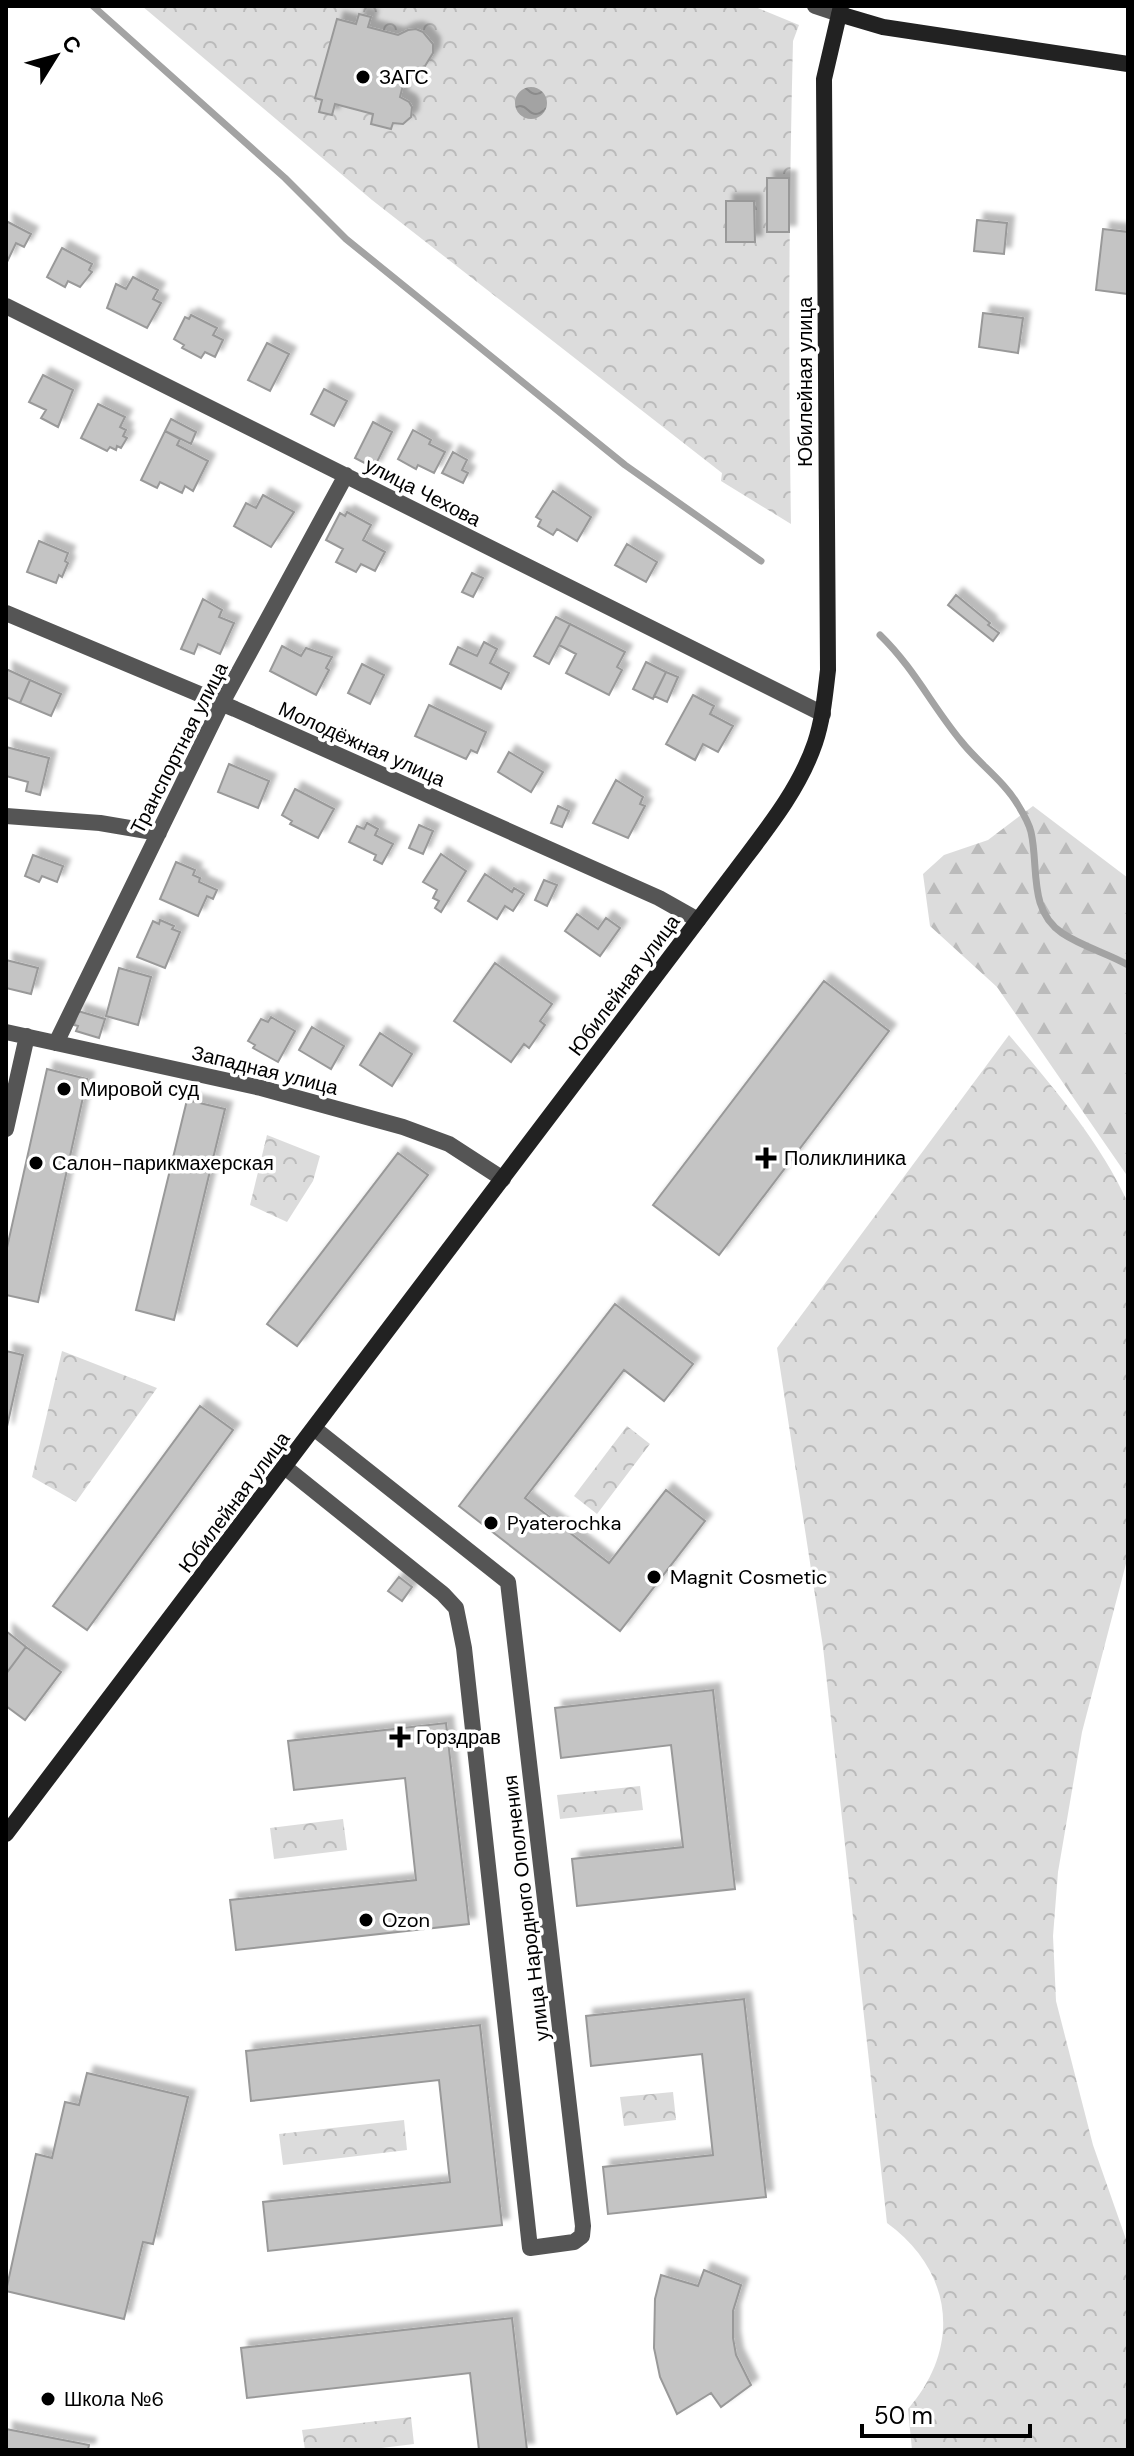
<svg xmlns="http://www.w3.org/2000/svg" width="1134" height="2456" viewBox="0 0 1134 2456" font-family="'DM Sans',sans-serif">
<defs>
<pattern id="forest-firs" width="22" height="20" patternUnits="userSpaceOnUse" patternTransform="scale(2)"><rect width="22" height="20" fill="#dcdcdc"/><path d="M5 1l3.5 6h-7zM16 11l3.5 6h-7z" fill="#bbb"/></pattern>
<pattern id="park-crowns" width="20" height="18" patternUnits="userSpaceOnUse" patternTransform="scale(2)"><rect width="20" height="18" fill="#dcdcdc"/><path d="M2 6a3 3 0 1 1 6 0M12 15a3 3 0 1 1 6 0" fill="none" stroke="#bbb"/></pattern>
<pattern id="water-waves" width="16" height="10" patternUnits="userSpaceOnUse" patternTransform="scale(2)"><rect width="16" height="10" fill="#a3a3a3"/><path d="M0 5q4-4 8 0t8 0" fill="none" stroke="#8b8b8b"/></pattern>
<filter id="shadow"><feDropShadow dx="7" dy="-7" stdDeviation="2" flood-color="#0004"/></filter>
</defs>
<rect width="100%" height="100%" fill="#fff"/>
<!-- forest -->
<path fill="url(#forest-firs)" d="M1033 806 1128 878V1177L997 987 930 926 923 874 944 855 988 840Z"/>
<!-- park -->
<path fill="url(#park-crowns)" d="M142 6H753L799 25 793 41C789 202 788 363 791 524L721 481 722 473 372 200Z
M1009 1035C1053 1087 1099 1140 1128 1203V1556L1082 1732 1058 1872 1053 1936 1056 2001 1093 2145 1128 2245V2450H912L908 2409C962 2347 953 2271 887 2223L823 1647 777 1348Z
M267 1135 320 1156 313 1181 287 1222 250 1205Z
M62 1351 157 1388 76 1502 32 1477Z
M627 1426 650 1444 597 1514 574 1496Z
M640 1786 643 1810 560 1819 557 1795Z
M343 1819 347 1850 274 1859 270 1828Z
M673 2092 676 2120 624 2126 620 2097Z
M404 2120 407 2150 283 2165 279 2134Z
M411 2417 414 2444 365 2450H305L302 2430Z"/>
<!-- water -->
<path fill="url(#water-waves)" d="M515 103a16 16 0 1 1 32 0a16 16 0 1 1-32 0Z"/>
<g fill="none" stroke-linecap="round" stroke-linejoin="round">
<!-- stream -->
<path stroke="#a3a3a3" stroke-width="7" d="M93 6 285 178 346 239 625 465 761 561
M880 635C914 668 932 706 961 741 978 763 1004 781 1018 805 1023 813 1029 823 1031 832 1039 867 1028 910 1062 933 1083 947 1107 953 1128 965"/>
</g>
<!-- building -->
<path fill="#c4c4c4" stroke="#999" stroke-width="2" filter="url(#shadow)" d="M359 14 371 17 368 27 398 35 408 30 416 29 423 32 433 44V53L425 66 418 69H407L400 97 409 102 412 107 411 117 403 124 393 123 391 129 371 124 373 114 335 104 332 115 319 112 322 100 315 98 337 19 356 24Z
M767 178H789V232H767Z
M726 201H754L755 242H726Z
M977 220 1007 223 1004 254 974 251Z
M6 221 31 234 24 247 16 243 7 262Z
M1103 229 1128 232V294L1096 290Z
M62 248 92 264 89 270 92 272 80 287 68 281 65 287 47 277Z
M133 277 158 290 153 299 161 303 147 328 107 308 116 284 126 289Z
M983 313 1023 318 1018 353 979 347Z
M191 315 217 328 213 335 223 340 215 357 205 352 201 358 182 348 184 345 174 339 185 317 189 319Z
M267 343 289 354 270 391 248 380Z
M43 375 73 390 58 427 41 418 46 410 29 402Z
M324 389 347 401 334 426 311 414Z
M98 404 125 417 120 427 126 430 123 436 127 438 121 448 117 446 116 450 110 447 107 451 81 438Z
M171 419 196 432 191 444 165 431Z
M373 422 392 432 374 468 355 458Z
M413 430 431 440 429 444 445 452 434 473 418 465 416 469 398 459Z
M165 431 180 439 177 445 208 461 193 491 185 486 182 493 160 482 157 488 141 480Z
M453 452 467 460 462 470 468 473 463 483 442 473Z
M553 491 591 517 577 541 557 529 553 535 538 526 541 520 536 517Z
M263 495 294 512 271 547 234 526 246 503 256 508Z
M347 512 371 525 363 540 385 552 375 571 361 564 356 572 336 562 343 549 326 540 340 513 345 516Z
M39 541 68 553 65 561 68 563 62 577 59 575 56 583 27 572Z
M627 544 657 562 646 582 615 565Z
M472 573 483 578 473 597 462 592Z
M956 595 990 623 988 625 999 633 993 641 948 605Z
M203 599 222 610 219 617 234 623 220 654 198 644 194 654 181 649Z
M556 617 570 624 549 664 534 656Z
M570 624 625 652 617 667 622 670 609 695 566 673 576 654 559 645Z
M484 642 497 649 490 663 509 673 501 689 450 664 458 647 477 656Z
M282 646 301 656 306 648 332 657 326 668 329 670 316 695 270 671Z
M646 662 666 672 653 699 633 689Z
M362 664 384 675 370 704 348 693Z
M6 669 30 680 20 703 6 697Z
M666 672 678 677 667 702 654 696Z
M30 680 61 694 51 716 20 703Z
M693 695 714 706 710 714 733 726 718 752 703 744 695 760 666 744Z
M429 705 486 732 477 753 471 750 466 759 415 736Z
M6 747 49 758 40 795 26 791 28 782 6 776Z
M509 752 543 772 531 792 498 772Z
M229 764 269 781 258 808 218 792Z
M616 780 643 797 640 804 645 806 628 838 593 823Z
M295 789 334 809 318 838 290 824 292 821 282 815Z
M558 806 569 811 562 827 551 823Z
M367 823 378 829 375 835 393 844 382 864 374 860 376 855 349 842 357 826 364 829Z
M419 825 433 831 423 854 409 848Z
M441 854 466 871 441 912 435 908 439 901 433 898 437 890 423 882Z
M33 855 63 866 57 882 42 876 39 882 25 876Z
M176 862 195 870 193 875 200 878 199 882 217 890 213 899 207 896 198 916 160 899Z
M485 874 512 892 514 888 524 894 513 911 505 906 497 919 468 901Z
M544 880 557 885 547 906 535 900Z
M577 914 598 929 606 918 620 928 600 956 565 931Z
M160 920 174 926 172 929 180 932 165 968 137 957 153 921 159 924Z
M6 960 38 968 31 994 6 988Z
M495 963 552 1004 540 1021 545 1025 529 1048 524 1044 511 1062 454 1021Z
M119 968 151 977 138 1025 106 1016Z
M824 981 889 1031 719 1255 653 1205Z
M78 1011 105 1019 99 1038 76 1031 78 1026 74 1025Z
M271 1017 295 1031 278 1062 253 1048 255 1045 248 1041 261 1019 268 1022Z
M312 1027 344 1046 331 1069 299 1050Z
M380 1033 412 1054 392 1086 360 1065Z
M47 1069 87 1079 38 1302 6 1295V1252Z
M187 1100 225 1109 174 1320 136 1310Z
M398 1153 428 1175 297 1346 267 1324Z
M615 1304 693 1364 664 1401 624 1370 525 1498 609 1563 666 1490 705 1521 620 1631 459 1506Z
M6 1351 23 1355 6 1431Z
M200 1406 233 1430 87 1630 53 1606Z
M399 1577 412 1587 402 1601 388 1591Z
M6 1631 26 1647 8 1671 6 1669Z
M26 1647 61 1672 25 1720 6 1706V1674Z
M713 1690 735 1889 577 1906 572 1859 683 1847 671 1745 561 1758 555 1708Z
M446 1723 469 1924 236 1950 230 1900 416 1880 405 1778 294 1790 288 1741Z
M744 1999 766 2197 608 2214 603 2167 713 2155 702 2054 591 2066 586 2016Z
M480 2025 502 2225 268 2251 263 2202 450 2182 439 2080 251 2101 246 2051Z
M87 2073 188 2097 153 2244 143 2242 124 2319 6 2291 36 2154 52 2158 65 2102 79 2105Z
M704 2270 741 2285 733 2311V2338L736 2355 751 2385 721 2407 711 2393 677 2414 660 2377 654 2348 655 2299 661 2275 698 2286Z
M512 2318 527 2450H479L470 2373 247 2398 241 2348Z
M6 2429 89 2445 88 2450H6Z"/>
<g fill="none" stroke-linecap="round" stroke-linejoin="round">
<!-- street -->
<path stroke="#555" stroke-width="16" d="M815 6 839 14
M6 306 823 714
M6 613 235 709 659 898 698 920
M6 816 100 823 159 833
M6 1032 261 1088 403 1127 449 1144 503 1179
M56 1043 222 703 346 475
M6 1129 27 1036
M286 1468 443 1594 456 1608 464 1648 530 2248 574 2242 582 2236 583 2226 508 1582 315 1429"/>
<!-- secondary -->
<path stroke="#222" stroke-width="16" d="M839 14 883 27 1128 64
M6 1834 736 870C766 830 799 790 815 743 823 719 825 695 828 670L824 79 841 6"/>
</g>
<!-- markers -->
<g fill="#000" stroke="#fff" stroke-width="3">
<circle cx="363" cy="77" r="8"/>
<circle cx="64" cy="1089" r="8"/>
<path d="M762 1146h8v8h8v8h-8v8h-8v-8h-8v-8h8z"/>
<circle cx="36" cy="1163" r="8"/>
<circle cx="491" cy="1523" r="8"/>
<circle cx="654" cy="1577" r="8"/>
<path d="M396 1725h8v8h8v8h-8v8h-8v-8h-8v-8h8z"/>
<circle cx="366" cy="1920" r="8"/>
<circle cx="48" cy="2399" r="8"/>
</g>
<g text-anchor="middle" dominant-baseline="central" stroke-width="7" stroke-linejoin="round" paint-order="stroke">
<!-- poi labels -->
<g font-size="20" fill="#000" stroke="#fff" text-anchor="start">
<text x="379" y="77">ЗАГС</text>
<text x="80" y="1089">Мировой суд</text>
<text x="784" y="1158">Поликлиника</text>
<text x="52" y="1163">Салон-парикмахерская</text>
<text x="507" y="1523">Pyaterochka</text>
<text x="670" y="1577">Magnit Cosmetic</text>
<text x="416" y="1737">Горздрав</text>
<text x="382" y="1920">Ozon</text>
<text x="64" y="2399">Школа №6</text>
</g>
<!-- street labels -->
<g font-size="20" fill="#000" stroke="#fff">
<text transform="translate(805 382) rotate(-90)">Юбилейная улица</text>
<text transform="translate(423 492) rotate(27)">улица Чехова</text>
<text transform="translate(362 744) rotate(24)">Молодёжная улица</text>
<text transform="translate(179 748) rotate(-63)">Транспортная улица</text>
<text transform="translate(624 985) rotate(-53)">Юбилейная улица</text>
<text transform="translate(265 1070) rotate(14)">Западная улица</text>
<text transform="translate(234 1502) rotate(-53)">Юбилейная улица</text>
<text transform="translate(526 1908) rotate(-97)">улица Народного Ополчения</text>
</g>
</g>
<!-- border -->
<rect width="1134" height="2456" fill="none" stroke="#000000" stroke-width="16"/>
<!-- north arrow -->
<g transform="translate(56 56) rotate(53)" stroke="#ffffff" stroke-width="6" paint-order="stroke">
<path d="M0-6L14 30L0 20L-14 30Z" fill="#000000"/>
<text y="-12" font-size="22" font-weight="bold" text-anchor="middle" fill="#000000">С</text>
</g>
<!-- scale -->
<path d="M862 2424v12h168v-12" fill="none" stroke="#000000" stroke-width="4"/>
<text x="874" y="2424" font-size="24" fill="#000000" stroke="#ffffff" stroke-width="6" paint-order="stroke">50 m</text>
</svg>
